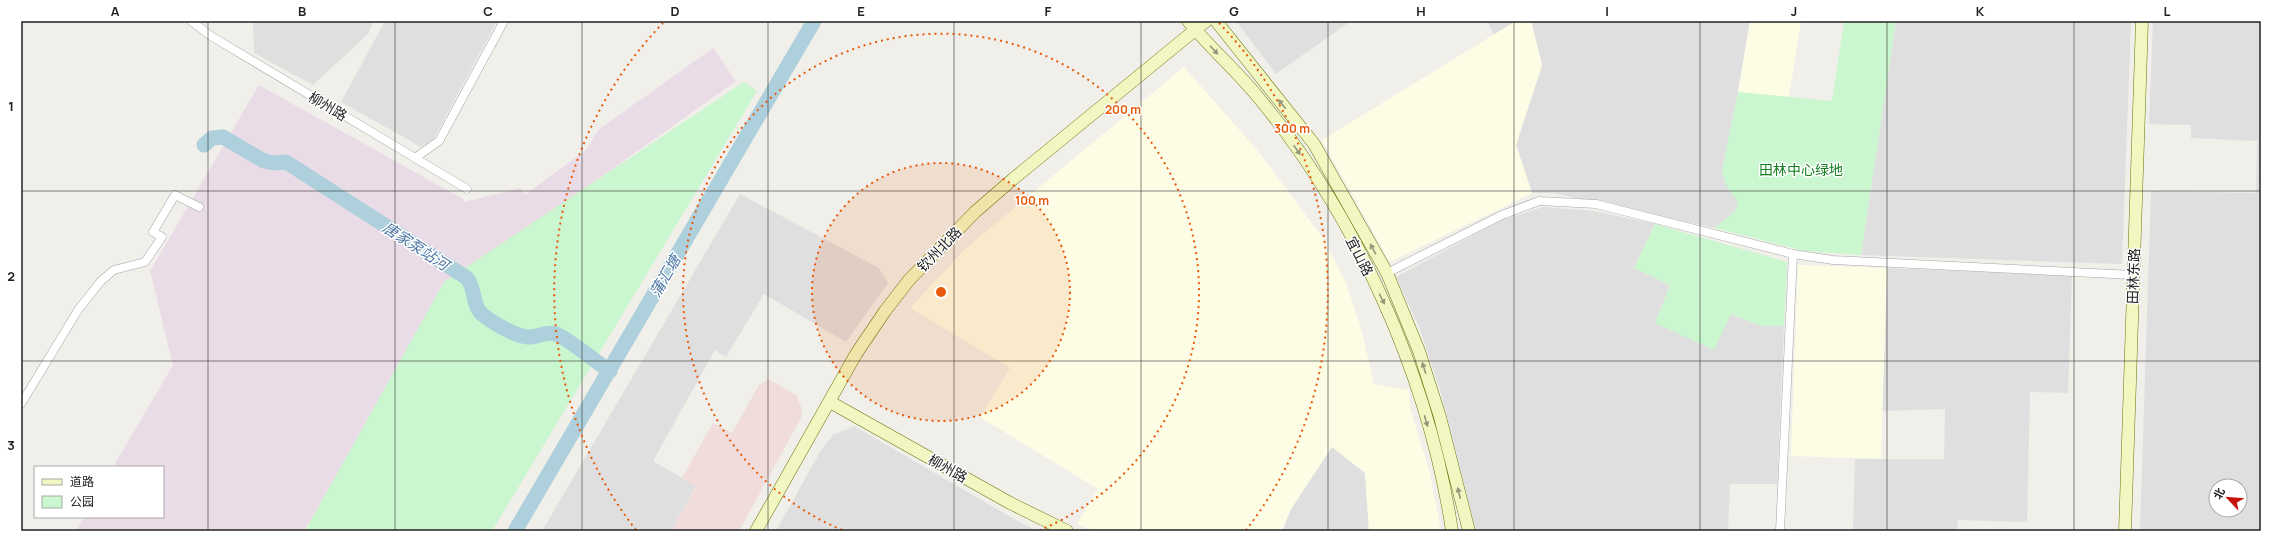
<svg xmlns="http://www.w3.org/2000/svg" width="2282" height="552" viewBox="0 0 2282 552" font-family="Manrope,'Noto Sans SC',sans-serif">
<rect width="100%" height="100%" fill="#f1efe9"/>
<!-- residential -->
<path fill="#e0dfdf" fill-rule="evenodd" d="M253 21H374L367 35 313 85 254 53Z
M385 21H497L433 140 421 147 341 102Z
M1236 21H1351L1276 74Z
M1487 21H1516L1494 35Z
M1531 21H1750L1738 92 1722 170 1738 202 1736 211 1715 228 1553 193H1532L1516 145 1542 66Z
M1896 21H2131L2122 264 1861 255Z
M2153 21H2261V531H2140L2151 191 2256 193 2257 141 2191 138V125L2149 124ZM2216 486H2240V510H2216Z
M740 194 879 268 888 283 846 342 764 294 726 357 715 350 653 461 696 486 671 531H542Z
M1543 207 1594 211 1655 224 1634 268 1670 285 1655 323 1731 314 1762 326H1784L1777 484H1730L1728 531H1476L1441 393 1420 329 1396 277 1502 220Z
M1887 268 2072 276 2068 393 2030 392 2027 522 1958 520 1957 531H1853L1855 459H1944L1945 409 1882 411Z
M854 426 1014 519 1037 531H776L821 450 833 435Z
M1332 446 1365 473 1369 531H1282L1291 509Z"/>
<!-- commercial -->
<path fill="#f0dcda" d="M769 379 797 396 802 410 801 418 739 531H671L696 487 682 478 713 423 732 433 759 385Z"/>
<!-- education -->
<path fill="#fdfde6" d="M1516 21H1531L1542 65 1516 145 1532 193 1390 262 1322 140Z
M1750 21H1801L1789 97 1738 92Z
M1184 67 1257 150 1325 241 1346 283 1361 328 1374 384 1409 390 1410 408 1429 470 1441 531H1369L1365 473 1332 447 1291 509 1282 531H1094L1077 524 1098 489 980 417 1010 368 910 308 965 249Z
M1798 265 1887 268 1881 459 1791 456Z"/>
<!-- railway -->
<path fill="#eadce7" d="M713 48 736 81 448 286 304 531H76L84 517H163V467H113L173 365 150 271 259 85 463 199 464 202 521 188 525 195 587 149 598 130Z"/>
<!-- park -->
<path fill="#caf7cf" d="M1844 21H1896L1861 255 1804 251 1715 228 1735 211 1738 202 1726 185 1722 170 1738 92 1832 101Z
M744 82 757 91 492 531H305L444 282Z
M1655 224 1787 262 1784 326H1762L1731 314 1714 350 1655 323 1670 285 1634 268Z"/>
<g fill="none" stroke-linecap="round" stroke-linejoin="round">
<!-- river -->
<path stroke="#add0dc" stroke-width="15" d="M204 145 212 138 223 137 264 161 274 163 286 162 467 278C476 290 472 303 480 312 489 321 516 337 529 337 539 337 546 331 556 334 569 339 597 363 610 371
M515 531 814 21"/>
<!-- street casing -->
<g stroke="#a6a6a6" stroke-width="9">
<path id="street" d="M191 21 211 36 467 189
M415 158 439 141 504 21
M1387 273 1502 215 1539 201 1596 204 1793 254 1833 260 2133 275
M21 404 78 310 101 281 114 270 145 262 162 237 153 232 175 195 199 207
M1780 531 1793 254"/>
</g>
<!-- secondary casing -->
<g stroke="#67760c" stroke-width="13">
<path id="secondary" d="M1188 21C1210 48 1236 70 1258 97 1357 216 1429 378 1452 531
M1216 21 1314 144 1387 273 1419 351 1440 417 1469 531
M830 402 1010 503 1067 531
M756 531 856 354 885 311 909 280 975 212 1013 179 1206 21
M2125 531 2142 21"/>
</g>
<!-- street -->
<use href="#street" stroke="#fff" stroke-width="8"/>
<!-- secondary -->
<use href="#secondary" stroke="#f2f7c2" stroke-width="12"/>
</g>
<!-- one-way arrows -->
<defs><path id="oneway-solid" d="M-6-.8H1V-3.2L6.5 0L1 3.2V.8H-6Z"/></defs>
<g fill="#94977a">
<use href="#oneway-solid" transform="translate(1214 50) rotate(47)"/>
<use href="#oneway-solid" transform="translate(1282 104) rotate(-128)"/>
<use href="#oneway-solid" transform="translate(1297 150) rotate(55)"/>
<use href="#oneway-solid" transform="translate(1373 249) rotate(-119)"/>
<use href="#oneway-solid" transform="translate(1382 299) rotate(62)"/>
<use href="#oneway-solid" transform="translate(1424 368) rotate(-108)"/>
<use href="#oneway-solid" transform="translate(1426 421) rotate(74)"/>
<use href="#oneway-solid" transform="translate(1459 493) rotate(-104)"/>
</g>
<!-- grid -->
<path fill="none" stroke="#222" stroke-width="1" stroke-opacity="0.55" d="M208 21V531M395 21V531M582 21V531M768 21V531M954 21V531M1141 21V531M1328 21V531M1514 21V531M1700 21V531M1887 21V531M2074 21V531M21 191H2261M21 361H2261"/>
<!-- distance rings -->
<circle cx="941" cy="292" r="129" fill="#e8590c" fill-opacity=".12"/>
<g fill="none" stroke="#e8590c" stroke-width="2" stroke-dasharray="2 4">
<circle cx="941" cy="292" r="129"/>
<path d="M842 530A258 258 0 1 1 1040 530"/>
<path d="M636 530A387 387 0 0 1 663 23M1219 23A387 387 0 0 1 1246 530"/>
</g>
<g text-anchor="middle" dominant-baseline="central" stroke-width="3" stroke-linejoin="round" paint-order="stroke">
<!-- street labels -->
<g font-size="14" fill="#222" stroke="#fff">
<text transform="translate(328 106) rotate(31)">柳州路</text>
<text transform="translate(939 249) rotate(-46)">钦州北路</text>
<text transform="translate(1360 256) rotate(63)">宜山路</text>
<text transform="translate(2133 276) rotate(-88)">田林东路</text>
<text transform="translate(948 468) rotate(29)">柳州路</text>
</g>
<!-- park labels -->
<g font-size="14" fill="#137d1f" stroke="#fff">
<text x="1801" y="169">田林中心绿地</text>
</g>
<!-- water labels -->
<g font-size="15" font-style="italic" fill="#4f78a5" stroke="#fff">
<text transform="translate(416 246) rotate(33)">唐家泵站河</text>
<text transform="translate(665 276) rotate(-60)">蒲汇塘</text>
</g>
</g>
<circle cx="941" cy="292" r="6" fill="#e8590c" stroke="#fff" stroke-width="2"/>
<g font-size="12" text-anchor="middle" font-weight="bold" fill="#e8590c" stroke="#fff" stroke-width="3" stroke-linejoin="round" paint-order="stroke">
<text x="1123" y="114">200 m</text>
<text x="1292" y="133">300 m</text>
<text x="1032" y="205">100 m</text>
</g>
<!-- border -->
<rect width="2282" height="552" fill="none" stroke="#ffffff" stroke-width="44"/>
<!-- legend -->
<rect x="34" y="466" width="130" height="52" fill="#ffffff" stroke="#a7a7a7"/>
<rect x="42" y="479" width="20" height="6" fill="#f2f7c2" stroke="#a7a7a7"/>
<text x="70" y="486" font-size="12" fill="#222222">道路</text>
<rect x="42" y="496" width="20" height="12" fill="#caf7cf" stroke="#a7a7a7"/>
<text x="70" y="506" font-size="12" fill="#222222">公园</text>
<!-- north arrow -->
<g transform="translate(2228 498) rotate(296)"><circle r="19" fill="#ffffff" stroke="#a7a7a7"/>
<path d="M0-3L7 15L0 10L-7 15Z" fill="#c7120c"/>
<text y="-6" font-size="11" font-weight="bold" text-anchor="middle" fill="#222222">北</text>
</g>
<rect x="22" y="22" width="2238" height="508" fill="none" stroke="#222" stroke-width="1.5"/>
<g font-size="13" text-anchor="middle" font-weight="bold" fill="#222">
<text x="115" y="16">A</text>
<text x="302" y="16">B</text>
<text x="488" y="16">C</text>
<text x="675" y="16">D</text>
<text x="861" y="16">E</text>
<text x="1048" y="16">F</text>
<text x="1234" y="16">G</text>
<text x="1421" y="16">H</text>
<text x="1607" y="16">I</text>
<text x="1794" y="16">J</text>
<text x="1980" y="16">K</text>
<text x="2167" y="16">L</text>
<text x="11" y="111">1</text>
<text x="11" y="281">2</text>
<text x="11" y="450">3</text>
</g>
</svg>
